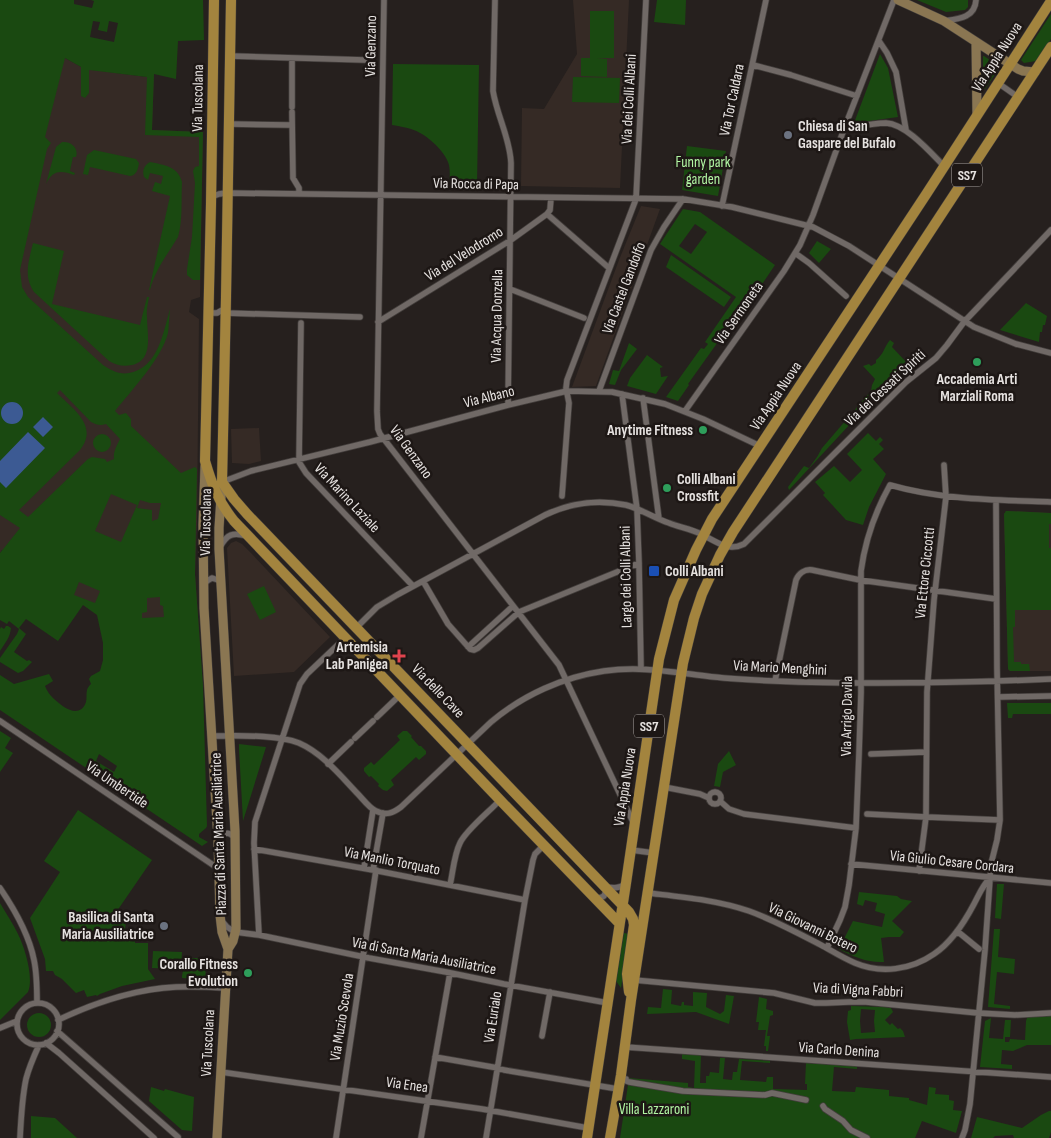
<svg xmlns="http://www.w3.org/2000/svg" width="1051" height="1138" viewBox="0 0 1051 1138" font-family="'Sofia Sans Condensed',sans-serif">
<rect width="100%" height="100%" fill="#26201e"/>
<!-- built -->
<path fill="#352a25" d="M573 0H629L620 188 521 186 522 108 544 109 577 54Z
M0 4 65 58 85 69 147 77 154 74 152 130 203 132 200 297 191 300 189 312 199 319 197 522 195 574 203 686 2 550 0 553Z
M641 206 660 209 596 386 572 387 619 260Z
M259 428 261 461 249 464 232 463 231 429Z
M1006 511H1008L1051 513V671H1010L1008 669 1004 514Z
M236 541 242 544 251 553 330 637 294 672 234 676 227 548 231 543Z"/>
<!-- green -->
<path fill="#1a4911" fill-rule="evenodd" d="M0 0H74V4L92 8 94 1 91 0H203L204 40 178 41 176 79 154 74 152 130 203 132 200 280H193L187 275V269L192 237 195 183 193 171 195 167 199 166V137L145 135 147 77 89 70V93L85 98 81 96V67L65 58 45 137 51 143 47 149 20 270 22 287 28 297 103 365C110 370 120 375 129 373 158 368 163 333 170 309 169 317 169 325 168 333 162 358 131 391 115 411L119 415 126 413 131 419V426L181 473 195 467 197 469 195 574 203 686 207 826 206 828 199 834V837L208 842 202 846 0 710V675L14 684 49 674 53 681 45 686C49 696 56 701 64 707 72 712 82 714 86 702 87 698 86 694 87 690 88 687 89 686 91 684L89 679 91 676 100 671 103 660V643L97 615 83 605 58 641 26 619 19 628 26 634 14 652 27 661 29 660 32 662 23 671 18 673 0 662V658L17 634 19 629 9 621 7 624 0 620V553L20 528 0 515ZM93 21 100 22 98 30 107 32 109 21 118 23 114 42 90 37ZM60 390 91 422C97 425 100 426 106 424L120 439C117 445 113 452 114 459L107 462 105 459 92 457 88 459 28 517 19 510 80 450C99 426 73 409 57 393ZM111 494 137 505 121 542 95 531ZM140 500 150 503H161L158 519 152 521V510L137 508ZM79 582 100 591 95 603 74 595ZM160 597V605L163 606 164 617 142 618V613L147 612V598ZM99 754 117 766 114 772 96 761Z
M657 0H686L685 25 654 22Z
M917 0H968V7L965 10 946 12Z
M590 11H614V58H597L607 59V77L581 76V58H590Z
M1051 14V39L1036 61 1024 63 1021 60Z
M880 54 888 68 898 117 854 123Z
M983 56H984L1000 67 985 89 983 88Z
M393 64 479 65 477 186H450C449 179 451 169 448 162 443 149 425 133 411 129 405 127 398 126 392 125Z
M573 77 620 78 619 103 572 102Z
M62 142C71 141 79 148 76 157H73L70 171 75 173 74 175C62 171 53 169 46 184L56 147Z
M687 146 726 151 718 196 682 190Z
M94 150 136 159 139 163C138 169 137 175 130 176L90 167 88 175 83 174 87 155Z
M150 162C164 165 178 166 182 182 181 200 183 220 178 237 167 255 155 270 150 290H149L170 196 152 191 155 182 161 184 163 176 150 173 148 180 144 177C142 171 144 165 150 162Z
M683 209 700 212 775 265 748 305 745 304 688 384 689 385 678 401 666 397 701 348 704 349 708 344 705 342 736 297 660 244ZM695 224 707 232 691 254 679 246Z
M817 241 831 249 819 263 809 253Z
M33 243 64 251 52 304 140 325 147 297H149C148 304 146 310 147 317 147 334 154 360 132 365 123 367 116 365 109 361L34 292C23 276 29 260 33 243Z
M671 255 731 297 724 307 666 267Z
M1026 303 1047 316 1045 325H1043L1042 332H1040L1039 342 1000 330Z
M890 340 894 343 892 347 910 366 893 383 890 381 789 490 788 487 804 466 809 468 817 457 822 448 871 391 872 385 875 379 863 366 869 364 871 366 876 363V360C884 354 884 347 890 340Z
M629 343 637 349 621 370 615 385 609 384 613 370 619 371Z
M647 355 663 367 660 368 661 377 668 376 656 394 627 386 630 378Z
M868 433 876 441 880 437 883 440 879 444 884 449 873 459 886 474 869 507 863 525 846 520 823 495 825 493 815 482 834 466 850 482 862 470 847 454Z
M93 443a9 9 0 1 1 18 0a9 9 0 1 1-18 0Z
M1006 511H1008L1051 513V524H1049V548H1051V610H1015V627H1013L1014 662H1021V664H1029L1030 671H1010L1008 669 1004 514Z
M264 586 276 612 260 620 247 594Z
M6 626H8L11 628C10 638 5 643 0 651V629L1 627 4 629Z
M1007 703H1051V714H1013L1012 718H1008Z
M0 731 11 738 5 748 13 753 0 772Z
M403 731H407L412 736 411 737 419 746H421L426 751V754L419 760 416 757 391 780 394 785 387 791 383 790 378 786 379 784 371 776 369 777 364 771V768L371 762 374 765 400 740 397 736Z
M239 744 266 747 243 821 239 749Z
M729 751 736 765 723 772 720 787 714 786 718 764Z
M78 810 152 860 117 911 127 918 125 928 129 933 136 935 135 943H148V969L155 979 122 986 100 994 97 996 96 995 87 997 84 990 76 993 62 979 55 975 53 971H46L45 959 30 918 60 872 44 861Z
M997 884H1004L1001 919 995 918Z
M859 892 897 896 901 899 912 901 892 921 904 932 900 937H889L881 938 884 962C868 963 854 957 839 949L853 921 882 927 885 914 875 911 877 903 865 900 863 906 857 904Z
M0 903C6 913 13 924 18 934 25 948 34 978 28 992L0 1020Z
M994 929H1000L998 957 1015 959 1014 974 997 972 994 1004 1010 1006V1009L988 1007Z
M624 933 629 934 621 988 616 981Z
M153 951 182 952 181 969 152 968Z
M189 958H205L206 980 182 978C182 970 186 965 189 958Z
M663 989 672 990 671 1004 681 1006 682 1002H684V1005L693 1006V992L707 993 706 1007 720 1014 724 1011 726 995 734 996 729 1024 696 1012 647 1014 648 1007 661 1008Z
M759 997 767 999 766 1009 773 1011V1015L770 1016 767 1036H770L768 1051H766V1046H764L766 1030H758L759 1022H756Z
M851 1006 883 1007 891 1008 893 1012 885 1020 890 1025 892 1023 898 1029 900 1028 903 1031 905 1037 856 1039 850 1040 847 1022 848 1011 851 1010ZM861 1009 875 1010 874 1021 875 1032 861 1033 860 1021Z
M27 1025a12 12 0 1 1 24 0a12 12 0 1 1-24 0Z
M1028 1015 1051 1016V1045H1027L1013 1051 1002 1050 1001 1064 1012 1065V1069L980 1067 985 1021 991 1018 989 1038 1003 1039 1005 1020H1011L1010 1037H1005V1042H1009L1010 1039 1025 1040 1026 1021Z
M682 1054 701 1055 700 1083H706V1076H709L710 1072 719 1073 720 1058H725L723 1079 732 1080 733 1072H737L739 1059 770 1061V1063L742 1061 740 1080 766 1082 767 1077H773V1089L807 1090V1084H805L806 1063 857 1066V1069L834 1067 832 1091 855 1092 856 1087 889 1090V1096L909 1098V1100L927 1105 929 1087 936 1088 935 1094 949 1095V1100L954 1101 953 1110 962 1111 956 1133 922 1121 915 1138H620L629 1078 688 1083V1087L694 1088 695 1061 682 1059Z
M151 1087 164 1091 165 1089 194 1097 192 1131 182 1130 149 1101Z
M1049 1111H1051V1132L1049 1138H1014L1013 1135 995 1136 993 1138H971L977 1117 1022 1128 1041 1115Z
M31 1116 55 1118 77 1138H31Z"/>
<!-- water -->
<path fill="#3c5a93" d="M1 413a11 11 0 1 1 22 0a11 11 0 1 1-22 0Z
M43 417 53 427 43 437 33 427Z
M28 432 45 448 6 488 0 482V461Z"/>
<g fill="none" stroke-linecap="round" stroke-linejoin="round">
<!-- street casing -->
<g stroke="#433e3c" stroke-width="7">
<path id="street" d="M384 0 377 411 378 429 380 434 387 443 559 665 634 824
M495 0 493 91C497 116 510 138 511 163L508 405
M944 21C958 19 975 18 976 0
M879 41 887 53 896 72 906 130
M230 56 365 60
M753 65 791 75 857 96
M998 83 1018 97
M292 107V58
M292 112 293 178 299 188V194
M229 124 289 125
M844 129C857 127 872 123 886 123 906 124 930 152 944 166
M211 197 219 194 226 193 683 199 732 207 813 227 849 246 974 327 1016 344 1051 353
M722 206 766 0
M547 214 609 268
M795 253 809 263 846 296
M510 289 584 318
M208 313H217L226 308
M226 313 360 317
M378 322 511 240 547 214 550 210 551 198
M301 323 299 462 306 473 413 586
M599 391 651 250 664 227 683 199
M622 394 637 509 639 563 641 669
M643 398 659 519
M685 411 784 271 800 245 813 215 844 129 894 0
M222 482 251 471 370 442 508 405 567 391 612 392 665 404 703 419 760 446
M562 496 569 403 566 388 567 380 636 199 646 0
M220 547C227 534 233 532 247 536
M423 581 448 624 470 649 474 650 478 648 519 612 639 563
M203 585 207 581 212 578 218 580 221 583
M357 627 377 607 397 595 545 515C570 503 598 499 626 505 641 509 654 518 669 523 679 527 691 529 701 534 709 538 717 543 725 546 732 548 738 547 744 544L906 382 936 358 947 345 964 322 1051 230
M468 647 513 606
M775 681 796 580C799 573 805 569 812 570L860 580 996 599
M998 697 1051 696
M377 717 400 695
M0 721 219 869
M211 736C237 736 276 734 299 743 322 753 340 775 357 793 363 799 369 808 376 811 386 816 393 813 401 807L491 722C523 695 563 677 604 671 641 666 670 672 706 676 729 679 751 680 774 681 866 685 959 683 1051 679
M355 738 373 721
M871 754 926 752
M328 764 351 742
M664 787 700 794 709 798
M709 798a6 6 0 1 1 12 0a6 6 0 1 1-12 0Z
M720 801 729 809 744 814 856 828
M867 814 926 817 1000 820
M218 839C224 832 230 831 235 839
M254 849 373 870 525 900
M631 850 654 853
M851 864 1051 883
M364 868 373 810
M373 870 383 813
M919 871 926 817 927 692 934 600 946 497 944 465
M450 885C453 872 454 855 460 843 466 830 490 811 500 800
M0 888C15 910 29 934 34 960 37 974 37 989 37 1003
M648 893C682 897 717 900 749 911 774 920 798 933 821 945 832 951 843 958 855 963 881 974 911 970 934 954 952 942 964 923 974 904 979 895 982 886 990 878
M595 897 600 898 604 896 606 891 605 887C613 888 620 889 626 883
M221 920 227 927 235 932 259 935 369 958 446 972 504 984 608 1003
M957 931 979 949
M259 935 254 843 255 822 300 684 307 674 345 638
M827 948 840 920 845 907 849 885 856 828 859 754 861 693V571C865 541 875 512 890 485 942 500 997 500 1051 502
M634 980 774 993 815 1003H826L849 1002H866L978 1013 1015 1015 1051 1013
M17 1024a21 21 0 1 1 42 0a21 21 0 1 1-42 0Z
M58 1020C96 1002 134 989 176 987 193 986 210 987 226 988
M0 1028 17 1021
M57 1031 178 1137
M542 1036 550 992
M46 1043 59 1053 154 1138
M625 1047 1051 1077
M435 1057 498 1068 504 1070 618 1089
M221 1072 482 1109 588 1128
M626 1079V1081L629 1082 683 1091 765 1095 772 1093 806 1100
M823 1106 825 1109 843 1121 851 1130 867 1138
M20 1138C21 1118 22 1098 26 1079 29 1067 34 1056 39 1045
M336 1138 376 870
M421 1138 450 973
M486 1138 525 900 533 860 535 854 544 845
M962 1138 965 1130 970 1104 985 950 991 864 997 840 1000 820 997 668 996 500"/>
</g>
<!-- secondary casing -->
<g stroke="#433e3c" stroke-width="10">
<path id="secondary" d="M898 0 944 21 1018 69 1023 71 1035 72
M976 42 977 115
M205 466 203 525 204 608 218 839 220 915 222 932 228 949 217 1138
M222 482 219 528V549L235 831 236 929 233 941 228 949"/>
</g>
<!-- primary casing -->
<g stroke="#433e3c" stroke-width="11">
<path id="primary" d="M214 0 211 204 205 461C212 485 218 501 234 521L500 800 619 923
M231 0 226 297 222 482 234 499 247 514 629 912 633 919 634 925 627 974 629 992
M587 1138 626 883 659 659 674 600 696 550 712 519 927 193 1051 1
M610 1138 621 1075 631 1000 683 663 694 618 702 594 720 555 733 532 1051 47"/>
</g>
<!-- street -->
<use href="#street" stroke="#706966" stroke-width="5.5"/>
<!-- secondary -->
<use href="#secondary" stroke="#8a7652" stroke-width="9"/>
<!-- primary -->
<use href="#primary" stroke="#a3843e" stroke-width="10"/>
</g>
<!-- markers -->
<g fill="#6b7280" stroke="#1d1715" stroke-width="2">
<circle cx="788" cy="135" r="5"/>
<circle cx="164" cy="926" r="5"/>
</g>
<g fill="#2e9e5b" stroke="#1d1715" stroke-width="2">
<circle cx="977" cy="362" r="5"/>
<circle cx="703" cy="430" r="5"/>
<circle cx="667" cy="488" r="5"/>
<circle cx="248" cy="973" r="5"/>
</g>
<rect fill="#1a4fb4" stroke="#1d1715" stroke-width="2" x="648" y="565" width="12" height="12" rx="2.5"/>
<path fill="#e0444e" stroke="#1d1715" stroke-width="2" d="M396.5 648.5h5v5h5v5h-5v5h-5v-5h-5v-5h5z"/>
<g text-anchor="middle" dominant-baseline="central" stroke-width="5" stroke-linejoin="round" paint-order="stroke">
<!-- shield labels -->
<g fill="#1d1715" stroke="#aaa5a3" stroke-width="1">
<rect x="952" y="163.5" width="30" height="23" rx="4"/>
<rect x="634" y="714.5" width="30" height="23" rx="4"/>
</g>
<g font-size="14" font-weight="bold" fill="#e6e2e0">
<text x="967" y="175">SS7</text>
<text x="649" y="726">SS7</text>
</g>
<!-- street labels -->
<g font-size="15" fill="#e6e2e0" stroke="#1d1715">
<text transform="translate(371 46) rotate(-89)">Via Genzano</text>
<text transform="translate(997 57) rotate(-57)">Via Appia Nuova</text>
<text transform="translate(198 98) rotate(-89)">Via Tuscolana</text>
<text transform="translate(629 99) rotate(-87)">Via dei Colli Albani</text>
<text transform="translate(732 100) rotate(-78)">Via Tor Caldara</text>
<text transform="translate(476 184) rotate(1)">Via Rocca di Papa</text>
<text transform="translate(464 254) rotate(-32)">Via del Velodromo</text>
<text transform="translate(624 288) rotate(-69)">Via Castel Gandolfo</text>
<text transform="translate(739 313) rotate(-55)">Via Sermoneta</text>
<text transform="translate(497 316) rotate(-89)">Via Acqua Donzella</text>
<text transform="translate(885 388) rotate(-43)">Via dei Cessati Spiriti</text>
<text transform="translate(776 396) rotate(-56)">Via Appia Nuova</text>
<text transform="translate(489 397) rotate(-14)">Via Albano</text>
<text transform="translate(411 452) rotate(54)">Via Genzano</text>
<text transform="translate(347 498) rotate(47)">Via Marino Laziale</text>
<text transform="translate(206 522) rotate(-89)">Via Tuscolana</text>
<text transform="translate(925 573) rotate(-84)">Via Ettore Ciccotti</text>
<text transform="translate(626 577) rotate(-91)">Largo dei Colli Albani</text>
<text transform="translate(780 668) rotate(3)">Via Mario Menghini</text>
<text transform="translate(438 691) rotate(46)">Via delle Cave</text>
<text transform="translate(847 716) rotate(-89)">Via Arrigo Davila</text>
<text transform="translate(117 785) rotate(34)">Via Umbertide</text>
<text transform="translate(625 787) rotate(-81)">Via Appia Nuova</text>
<text transform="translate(219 834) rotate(-92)">Piazza di Santa Maria Ausiliatrice</text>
<text transform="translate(392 861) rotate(11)">Via Manlio Torquato</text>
<text transform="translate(952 862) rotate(6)">Via Giulio Cesare Cordara</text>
<text transform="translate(813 928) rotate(26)">Via Giovanni Botero</text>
<text transform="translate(424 956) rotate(11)">Via di Santa Maria Ausiliatrice</text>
<text transform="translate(858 990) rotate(3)">Via di Vigna Fabbri</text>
<text transform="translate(342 1017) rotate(-81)">Via Muzio Scevola</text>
<text transform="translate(493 1017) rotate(-81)">Via Eurialo</text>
<text transform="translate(208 1043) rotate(-87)">Via Tuscolana</text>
<text transform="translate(839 1050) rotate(4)">Via Carlo Denina</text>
<text transform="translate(407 1085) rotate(8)">Via Enea</text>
</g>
<!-- poi labels -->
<g font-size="15" font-weight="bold" fill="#e6e2e0" stroke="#1d1715" text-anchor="end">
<text x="798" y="126" text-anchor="start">Chiesa di San<tspan x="798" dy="17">Gaspare del Bufalo</tspan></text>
<text x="977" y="379" text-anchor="middle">Accademia Arti<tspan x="977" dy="17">Marziali Roma</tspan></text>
<text x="693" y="430">Anytime Fitness</text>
<text x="677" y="479" text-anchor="start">Colli Albani<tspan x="677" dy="17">Crossfit</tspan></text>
<text x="665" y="571" text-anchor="start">Colli Albani</text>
<text x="388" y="647">Artemisia<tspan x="388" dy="17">Lab Panigea</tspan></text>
<text x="154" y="917">Basilica di Santa<tspan x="154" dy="17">Maria Ausiliatrice</tspan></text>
<text x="238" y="964">Corallo Fitness<tspan x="238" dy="17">Evolution</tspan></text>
</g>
<!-- park labels -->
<g font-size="15" fill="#b1f6a3" stroke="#1d1715">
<text x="703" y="162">Funny park<tspan x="703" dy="17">garden</tspan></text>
<text x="654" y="1109">Villa Lazzaroni</text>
</g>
</g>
</svg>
